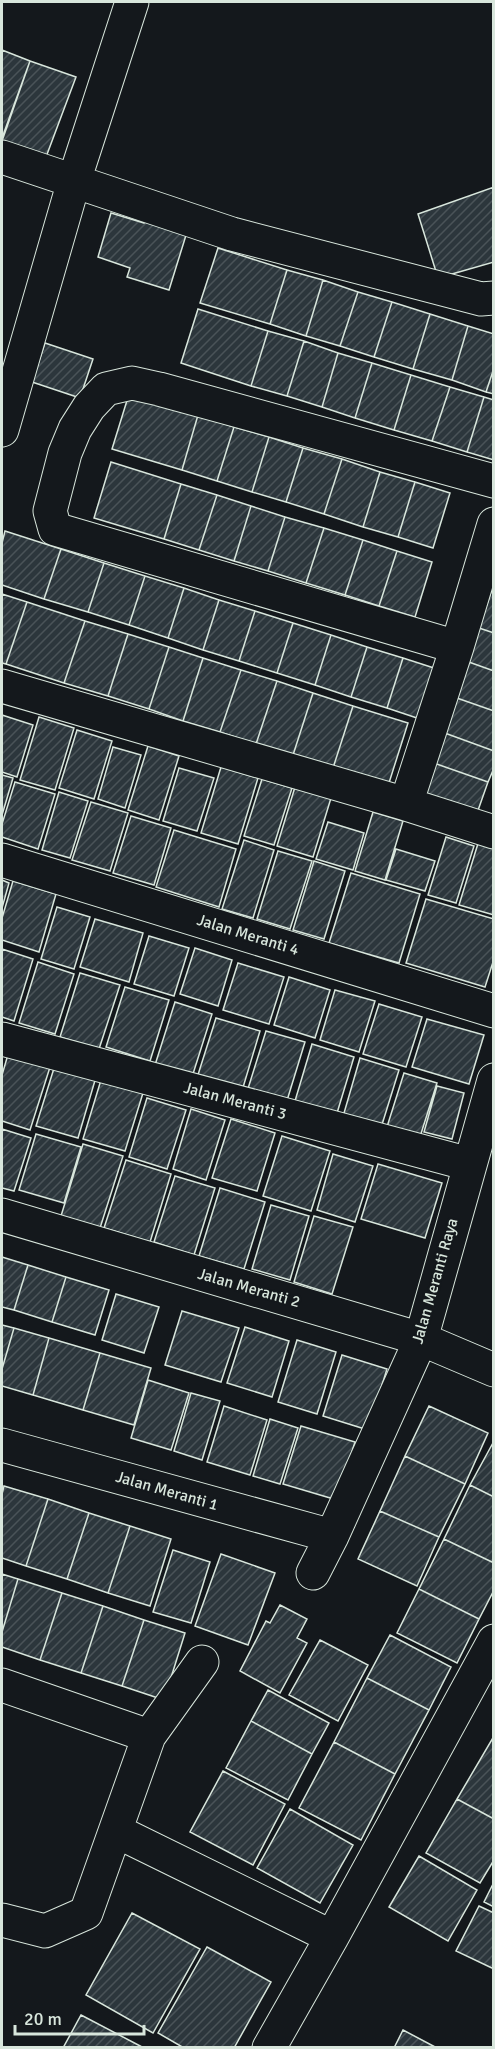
<svg xmlns="http://www.w3.org/2000/svg" width="495" height="2049" viewBox="0 0 495 2049" font-family="Signika,sans-serif">
<defs>
<pattern id="building-hatch" width="6" height="6" patternUnits="userSpaceOnUse" patternTransform="scale(1.5)"><rect width="6" height="6" fill="#2c363c"/><path d="M-1 1l2-2M0 6l6-6M5 7l2-2" fill="none" stroke="#4a5358"/></pattern>
</defs>
<rect width="100%" height="100%" fill="#14181c"/>
<!-- building -->
<path fill="url(#building-hatch)" stroke="#d8e6dc" stroke-width="1.5" d="M2 50 30 61 2 138Z
M30 61 76 77 46 157 2 141Z
M494 187V262L438 278 418 214Z
M111 213 144 223 145 219 187 232 169 290 127 277 130 268 98 257Z
M218 248 287 270 270 324 200 303Z
M287 270 323 280 306 336 270 324Z
M323 280 358 292 340 346 306 336Z
M358 292 392 302 374 357 340 346Z
M392 302 430 314 413 369 374 357Z
M198 309 268 331 251 386 181 363Z
M430 314 468 326 452 380 413 369Z
M468 326 494 334V368L486 392 452 380Z
M268 331 304 341 287 396 251 386Z
M304 341 338 353 322 407 287 396Z
M45 343 93 359 80 398 32 382Z
M338 353 372 363 355 418 322 407Z
M372 363 411 375 394 430 355 418Z
M494 368V394L486 392Z
M411 375 450 387 432 441 394 430Z
M450 387 484 397 467 452 432 441Z
M129 394 198 415 182 470 112 449Z
M484 397 494 400V460L467 452Z
M198 415 234 427 217 481 182 470Z
M234 427 269 437 252 492 217 481Z
M269 437 303 448 286 502 252 492Z
M303 448 342 459 324 514 286 502Z
M342 459 380 472 363 527 324 514Z
M111 462 181 484 164 539 94 518Z
M380 472 415 482 398 537 363 527Z
M415 482 450 493 433 548 398 537Z
M181 484 217 495 199 550 164 539Z
M217 495 251 506 234 561 199 550Z
M251 506 285 517 268 571 234 561Z
M285 517 324 528 306 583 268 571Z
M324 528 363 540 345 595 306 583Z
M5 531 61 549 44 599 2 585V543Z
M363 540 397 551 379 606 345 595Z
M61 549 104 563 88 612 44 599Z
M397 551 432 562 415 617 379 606Z
M104 563 145 576 129 625 88 612Z
M145 576 184 588 168 638 129 625Z
M493 586H494V633L479 628Z
M184 588 219 600 203 650 168 638Z
M2 594 27 602 6 664 2 663Z
M219 600 255 611 239 661 203 650Z
M27 602 85 621 64 683 6 664Z
M255 611 293 623 277 673 239 661Z
M85 621 128 634 108 696 64 683Z
M293 623 331 635 315 685 277 673Z
M479 628 494 633V671L466 661Z
M128 634 169 647 149 709 108 696Z
M331 635 367 647 351 697 315 685Z
M169 647 203 658 183 721 149 709Z
M367 647 403 658 387 708 351 697Z
M203 658 241 670 220 732 183 721Z
M403 658 434 668 417 718 387 708Z
M466 661 494 671V711L454 697Z
M241 670 277 681 256 744 220 732Z
M277 681 313 693 293 755 256 744Z
M313 693 353 706 333 768 293 755Z
M454 697 494 711V751L442 732Z
M353 706 408 723 388 786 333 768Z
M2 715 33 725 17 777 2 772Z
M39 717 74 728 55 790 20 780Z
M77 730 112 741 94 799 59 788Z
M442 732 494 751V768L488 782 431 762Z
M148 746 179 756 159 820 128 810Z
M113 747 141 755 125 808 98 799Z
M431 762 488 782 476 816 419 797Z
M221 767 258 778 238 844 201 833Z
M179 768 214 778 197 831 163 821Z
M2 775 13 778 2 815Z
M262 779 292 788 274 845 244 836Z
M15 782 55 794 38 849 2 837V824Z
M295 787 331 798 313 857 277 846Z
M59 792 88 801 70 858 42 850Z
M91 802 128 813 110 871 72 860Z
M373 812 403 821 385 880 355 871Z
M131 816 171 828 154 885 113 873Z
M328 822 364 833 353 870 316 859Z
M174 830 236 849 219 907 156 887Z
M446 837 474 846 456 903 428 895Z
M480 837 494 841V915L459 905Z
M244 840 274 850 253 918 222 909Z
M396 849 435 861 425 891 386 880Z
M278 851 312 861 290 929 257 919Z
M314 861 345 871 324 939 293 930Z
M351 873 420 894 399 963 329 943Z
M2 880 9 883 2 908Z
M13 881 56 894 39 952 2 940V918Z
M426 899 494 919V959L485 987 406 963Z
M57 907 90 917 74 969 41 959Z
M95 919 143 933 129 982 80 967Z
M149 936 189 948 174 996 134 984Z
M195 948 232 960 218 1006 180 994Z
M2 949 33 959 14 1021 2 1017Z
M38 962 74 974 55 1034 19 1023Z
M238 963 284 977 269 1024 223 1010Z
M80 973 120 985 99 1049 60 1037Z
M289 977 330 990 315 1038 274 1025Z
M125 987 169 1000 150 1061 106 1047Z
M335 990 375 1001 359 1052 320 1040Z
M175 1002 212 1014 192 1077 155 1065Z
M379 1004 422 1017 406 1067 363 1054Z
M216 1018 260 1031 241 1094 196 1081Z
M427 1019 484 1035 469 1084 412 1067Z
M266 1031 305 1042 285 1107 246 1095Z
M312 1044 354 1057 334 1123 292 1111Z
M9 1051 51 1064 30 1130 2 1121V1075Z
M360 1058 399 1070 380 1131 342 1120Z
M55 1065 96 1077 78 1138 36 1126Z
M404 1073 437 1083 419 1140 386 1130Z
M101 1080 143 1093 125 1151 83 1139Z
M437 1086 464 1093 452 1139 424 1132Z
M147 1098 186 1110 167 1169 129 1157Z
M191 1109 225 1120 206 1180 173 1169Z
M231 1119 275 1133 257 1191 212 1178Z
M2 1129 31 1138 14 1191 2 1188Z
M36 1134 81 1147 64 1203 19 1190Z
M282 1136 330 1151 311 1211 263 1196Z
M83 1144 123 1156 100 1228 61 1216Z
M333 1154 373 1166 355 1222 317 1210Z
M126 1160 171 1174 150 1242 104 1228Z
M378 1164 442 1183 425 1238 361 1219Z
M175 1176 215 1188 194 1255 154 1242Z
M220 1188 265 1202 244 1269 199 1256Z
M271 1205 309 1216 290 1280 252 1269Z
M314 1216 353 1227 332 1294 294 1282Z
M2 1257 28 1265 14 1310 2 1307Z
M28 1265 66 1277 52 1322 14 1310Z
M66 1277 109 1290 95 1335 52 1322Z
M116 1294 159 1307 144 1353 102 1340Z
M182 1311 239 1328 221 1382 165 1365Z
M2 1325 14 1328 2 1369Z
M245 1327 289 1341 272 1397 227 1383Z
M14 1328 49 1338 33 1395 2 1386V1369Z
M49 1338 100 1353 83 1410 33 1395Z
M297 1340 336 1352 317 1414 278 1402Z
M100 1353 151 1368 134 1425 83 1410Z
M342 1355 387 1369 368 1430 323 1416Z
M148 1380 189 1393 171 1450 131 1438Z
M191 1393 220 1401 202 1460 174 1451Z
M224 1406 267 1420 250 1475 207 1462Z
M429 1406 488 1433 465 1484 405 1456Z
M270 1419 298 1428 280 1484 253 1476Z
M301 1426 355 1442 337 1500 283 1484Z
M494 1441V1497L470 1485Z
M405 1456 465 1484 439 1537 380 1511Z
M470 1485 494 1497V1563L444 1539Z
M4 1486 48 1499 26 1566 2 1558V1494Z
M48 1499 89 1513 67 1579 26 1566Z
M380 1511 439 1537 417 1586 358 1559Z
M89 1513 130 1526 108 1593 67 1579Z
M130 1526 171 1539 150 1606 108 1593Z
M444 1539 494 1563V1590L479 1619 419 1589Z
M173 1550 210 1562 191 1623 153 1612Z
M221 1554 275 1573 248 1645 195 1626Z
M2 1574 18 1579 2 1632Z
M18 1579 62 1593 40 1660 2 1647V1632Z
M419 1589 479 1619 457 1663 397 1633Z
M62 1593 103 1606 81 1673 40 1660Z
M280 1605 307 1619 297 1638 307 1643 280 1693 240 1671 266 1621 270 1623Z
M103 1606 144 1620 122 1686 81 1673Z
M144 1620 185 1633 164 1700 122 1686Z
M390 1635 451 1667 429 1710 367 1678Z
M320 1640 368 1665 338 1721 289 1695Z
M367 1678 429 1710 395 1774 334 1742Z
M268 1690 329 1723 312 1754 251 1721Z
M251 1721 312 1754 288 1800 226 1768Z
M494 1736V1819L457 1799Z
M334 1742 395 1774 361 1840 299 1808Z
M223 1771 285 1804 253 1865 190 1832Z
M457 1799 494 1819V1860L480 1883 426 1853Z
M290 1809 353 1845 320 1903 257 1868Z
M419 1856 477 1890 448 1941 389 1907Z
M494 1882V1907L484 1902Z
M479 1906 494 1913V1969L456 1951Z
M132 1913 200 1949 153 2033 86 1995Z
M207 1947 271 1982 234 2048H184L158 2033Z
M81 2015 144 2048H63Z
M403 2030 437 2048H394Z"/>
<g fill="none" stroke-linecap="round" stroke-linejoin="round">
<!-- minor casing -->
<g stroke="#d8e6dc" stroke-width="35">
<path id="minor" d="M2 157 232 234 481 299 494 298
M2 430 74 181 132 2
M457 647 55 529 50 511 65 453 75 429 89 407 106 389 132 383 159 389 494 481
M2 686 406 804 494 832
M406 804 457 647 494 524
M2 860 494 1011
M2 1039 469 1164
M2 1215 421 1339 494 1370
M2 1445 332 1536
M313 1573 332 1536 421 1339 494 1080
M2 1685 149 1736
M116 1831 332 1937
M2 1920 45 1931 86 1913 149 1736 202 1662
M269 2048 332 1937 494 1641"/>
</g>
<!-- minor -->
<use href="#minor" stroke="#14181c" stroke-width="33"/>
</g>
<g text-anchor="middle" dominant-baseline="central" stroke-width="4.5" stroke-linejoin="round" paint-order="stroke">
<!-- street labels -->
<g font-size="16" fill="#d8e6dc" stroke="#14181c">
<text transform="translate(248 935) rotate(17)">Jalan Meranti 4</text>
<text transform="translate(235 1101) rotate(15)">Jalan Meranti 3</text>
<text transform="translate(435 1281) rotate(-74)">Jalan Meranti Raya</text>
<text transform="translate(249 1288) rotate(16)">Jalan Meranti 2</text>
<text transform="translate(167 1491) rotate(16)">Jalan Meranti 1</text>
</g>
</g>
<!-- border -->
<rect width="495" height="2049" fill="none" stroke="#d8e6dc" stroke-width="6"/>
<!-- scale -->
<path d="M15 2025v9h129v-9" fill="none" stroke="#d8e6dc" stroke-width="3"/>
<text x="24" y="2025" font-size="18" fill="#d8e6dc" stroke="#14181c" stroke-width="4.5" paint-order="stroke">20 m</text>
</svg>
